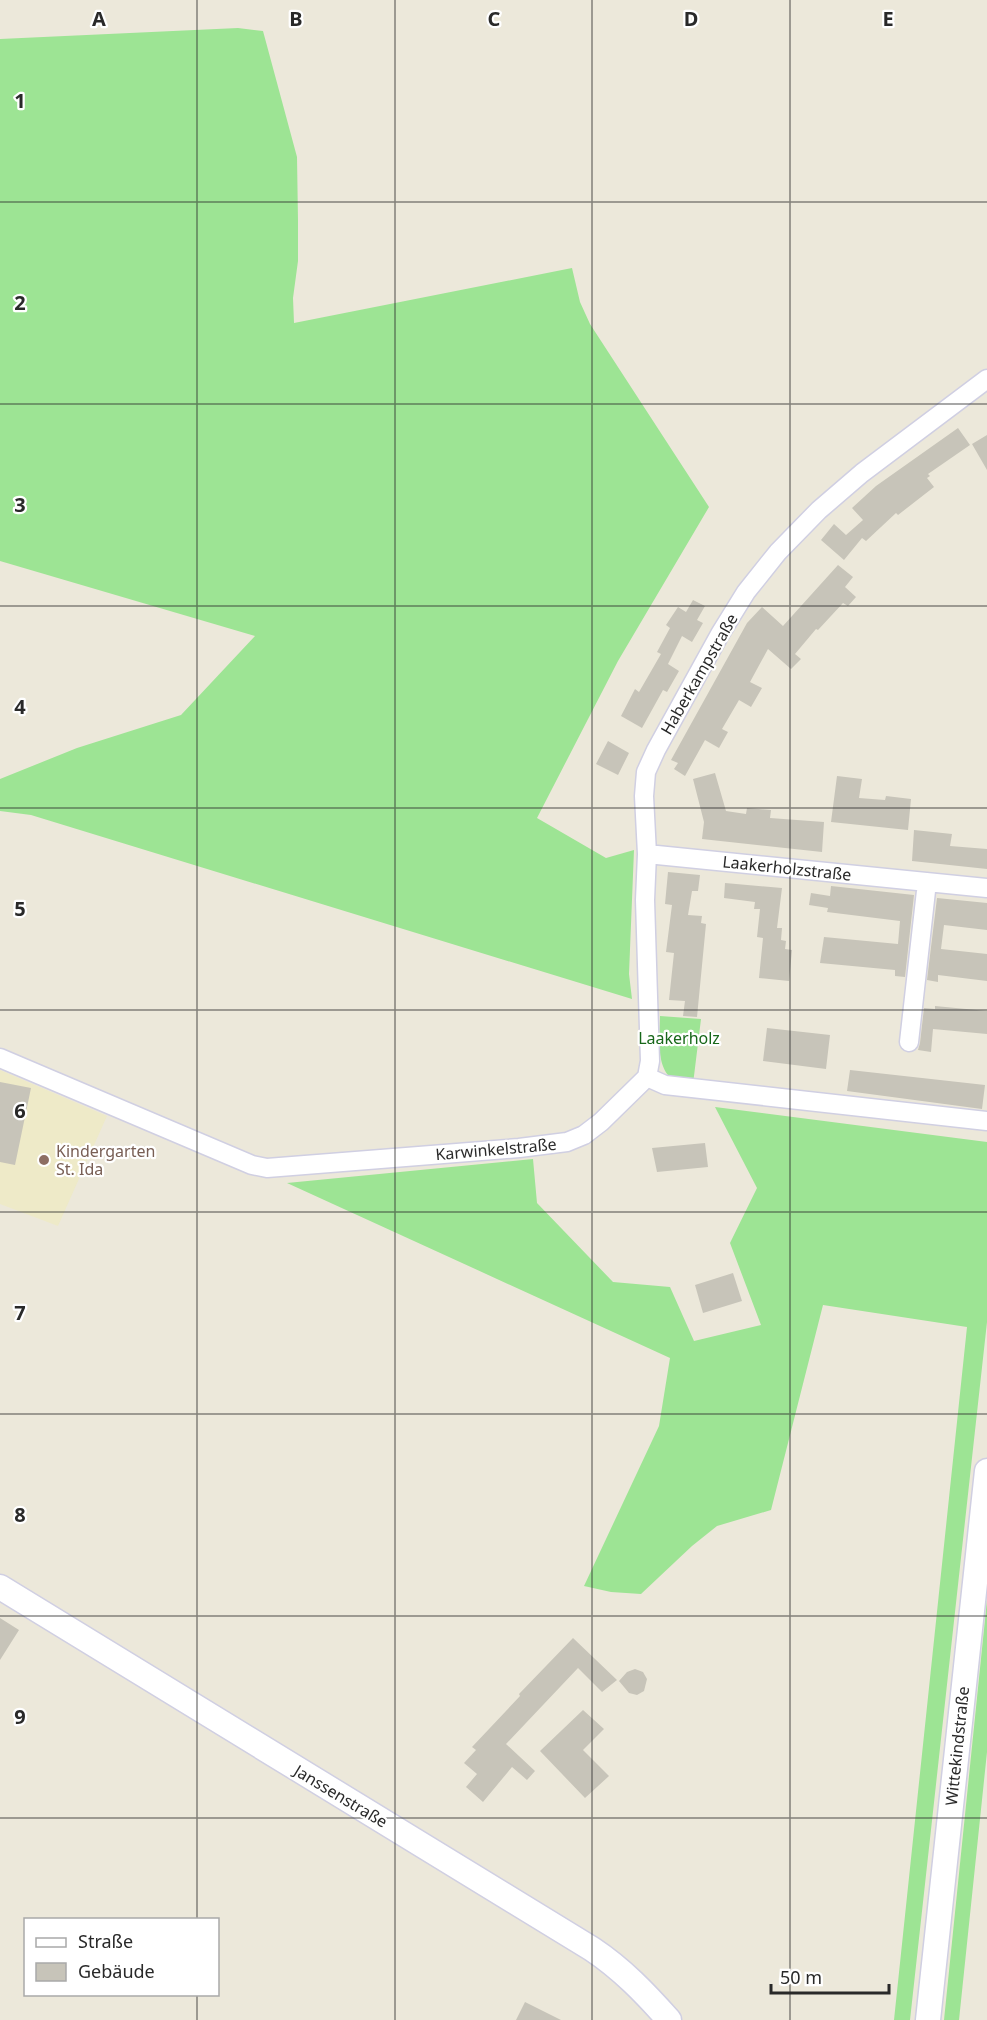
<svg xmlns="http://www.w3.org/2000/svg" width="987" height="2020" viewBox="0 0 987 2020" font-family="'Noto Sans',sans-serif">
<rect width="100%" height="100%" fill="#ece8da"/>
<!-- education -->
<path fill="#eeeac8" d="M0 1070 107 1116 58 1226 0 1204Z"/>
<!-- grass -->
<path fill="#9de494" d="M238 28 263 31 297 157 298 221V261L293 298 294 323 572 268 580 302 590 324 709 507 618 661 537 818 606 858 634 850 629 974 632 999 31 815 0 811V779L77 748 181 715 255 636 0 561V39Z
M660 1016 701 1019 693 1084C687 1083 679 1083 674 1080 655 1069 660 1035 660 1016Z
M715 1107 987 1142V1322L910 2020H894L967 1327 823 1305 771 1510 717 1526 692 1546 641 1594 611 1592 584 1586 659 1426 670 1358 287 1183 533 1159 537 1203 613 1282 670 1287 694 1341 761 1325 730 1243 757 1188Z
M987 1600V1752L959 2020H944Z"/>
<!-- building -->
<path fill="#c7c4b9" d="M958 428 970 445 928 474 930 476 927 478 934 487 898 515 896 513 866 541 862 538 844 560 821 540 834 524 846 535 863 520 852 508 876 486Z
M987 435V470L972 444Z
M838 565 853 577 845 587 856 597 848 606 843 603 818 630 816 629 795 654 801 659 791 669 768 649 750 682 762 688 751 707 739 700 722 729 728 732 719 748 705 740 685 776 674 769 678 763 671 760 747 623 762 607 783 626Z
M693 600 705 606 697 620 703 623 692 642 682 636 668 664 679 671 667 692 663 690 642 728 621 716 635 689 639 692 661 654 657 652 670 628 666 625 678 607 686 612Z
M608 741 629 753 618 775 596 764Z
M715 773 726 811 746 814 747 808 771 810 770 818 824 822 822 852 702 839 704 822 693 779Z
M837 776 862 779 859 798 885 800 886 796 911 799 908 830 831 822Z
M914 830 952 834 950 846 987 849V869L912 861Z
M668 872 700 875 698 891H692L688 915 702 916 701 923 706 924 697 1017 683 1016 685 1001 669 1000 674 953 666 952 672 905 665 904Z
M725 883 782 888 777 928H782L781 940 786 941 785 949 792 950 789 981 759 978 763 938 757 937 760 909H754L755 902 724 898Z
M831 886 914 895 905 977 895 976V970L820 963 824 937 898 944 900 921 827 912 828 908 809 905 811 893 830 896Z
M937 898 987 903V930L944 925 941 949 987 954V981L938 975V982L927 980Z
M935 1006 987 1011V1034L933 1029 931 1052 918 1050 920 1043 924 1008 935 1009Z
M767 1028 830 1035 826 1069 763 1061Z
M850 1070 985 1085 982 1109 847 1091Z
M0 1082 31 1088 15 1165 0 1162Z
M705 1143 708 1167 657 1172 652 1148Z
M733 1273 742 1301 703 1313 695 1285Z
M0 1618 19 1630 0 1660Z
M573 1638 617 1680 602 1692 578 1668 506 1744 535 1771 527 1780 512 1767 483 1802 466 1787 477 1774 464 1763 476 1750 472 1747 520 1696 519 1694Z
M635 1669 643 1672 647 1679 644 1691 637 1695 629 1693 619 1681 627 1672Z
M583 1710 604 1729 583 1750 609 1776 585 1798 540 1751Z
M525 2002 561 2020H516Z"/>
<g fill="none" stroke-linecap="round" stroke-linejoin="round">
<!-- minor casing -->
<g stroke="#d0cfe2" stroke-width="21">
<path id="minor" d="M647 854 987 888
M909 1042 927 882
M0 1058 252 1165 267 1168 519 1148 567 1142 584 1135 601 1122 647 1077
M647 1077 650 1061 645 900 647 854 644 796 646 772 656 750 720 634 746 592 778 552 819 510 862 473 987 379
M647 1077 665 1085 987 1121"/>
</g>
<!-- secondary casing -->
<g stroke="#d0cfe2" stroke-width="27">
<path id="secondary" d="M0 1587 592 1949C622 1969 645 1993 669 2020
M928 2020 987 1471"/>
</g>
<!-- minor -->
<use href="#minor" stroke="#fff" stroke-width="18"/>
<!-- secondary -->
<use href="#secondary" stroke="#fff" stroke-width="24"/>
</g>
<!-- grid -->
<path fill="none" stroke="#292929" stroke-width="1.5" stroke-opacity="0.55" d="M197 0V1920M395 0V2020M592 0V2020M790 0V2020M0 202H987M0 404H987M0 606H987M0 808H987M0 1010H987M0 1212H987M0 1414H987M0 1616H987M0 1818H987M197 1994V2020"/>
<!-- markers -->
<circle fill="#8d6e63" stroke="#fff" stroke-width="2" cx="44" cy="1160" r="6"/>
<g text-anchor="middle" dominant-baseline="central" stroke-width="4.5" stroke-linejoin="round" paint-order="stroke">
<!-- street labels -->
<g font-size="16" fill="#292929" stroke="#fff">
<text transform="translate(699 674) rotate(-60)">Haberkampstraße</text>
<text transform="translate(787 868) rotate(6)">Laakerholzstraße</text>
<text transform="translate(496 1149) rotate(-5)">Karwinkelstraße</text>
<text transform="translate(957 1746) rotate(-84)">Wittekindstraße</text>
<text transform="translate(341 1796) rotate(31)">Janssenstraße</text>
</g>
<!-- park labels -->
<g font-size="16" fill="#176719" stroke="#fff">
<text x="679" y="1038">Laakerholz</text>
</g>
<!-- education labels -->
<g font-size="16" fill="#785e54" stroke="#fff" text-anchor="start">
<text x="56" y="1151">Kindergarten<tspan x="56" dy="18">St. Ida</tspan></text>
</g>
</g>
<g font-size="20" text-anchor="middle" font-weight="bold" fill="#292929" stroke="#fff" stroke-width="4.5" stroke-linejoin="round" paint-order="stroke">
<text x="99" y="26">A</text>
<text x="296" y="26">B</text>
<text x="494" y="26">C</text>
<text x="691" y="26">D</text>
<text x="888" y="26">E</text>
<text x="20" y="108">1</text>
<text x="20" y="310">2</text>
<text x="20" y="512">3</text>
<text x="20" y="714">4</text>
<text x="20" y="916">5</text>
<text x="20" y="1118">6</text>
<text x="20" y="1320">7</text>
<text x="20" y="1522">8</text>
<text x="20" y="1724">9</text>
</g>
<!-- legend -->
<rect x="24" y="1918" width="195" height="78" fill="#ffffff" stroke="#a9a9a9" stroke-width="1.5"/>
<rect x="36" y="1938" width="30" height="9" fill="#ffffff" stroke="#a9a9a9" stroke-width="1.5"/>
<text x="78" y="1948" font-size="18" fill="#292929">Straße</text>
<rect x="36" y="1963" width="30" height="18" fill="#c7c4b9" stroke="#a9a9a9" stroke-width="1.5"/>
<text x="78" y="1978" font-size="18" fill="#292929">Gebäude</text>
<!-- scale -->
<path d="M771 1984v9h118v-9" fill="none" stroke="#292929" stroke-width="3"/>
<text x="780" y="1984" font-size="18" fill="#292929" stroke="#ffffff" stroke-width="4.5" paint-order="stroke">50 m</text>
</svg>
